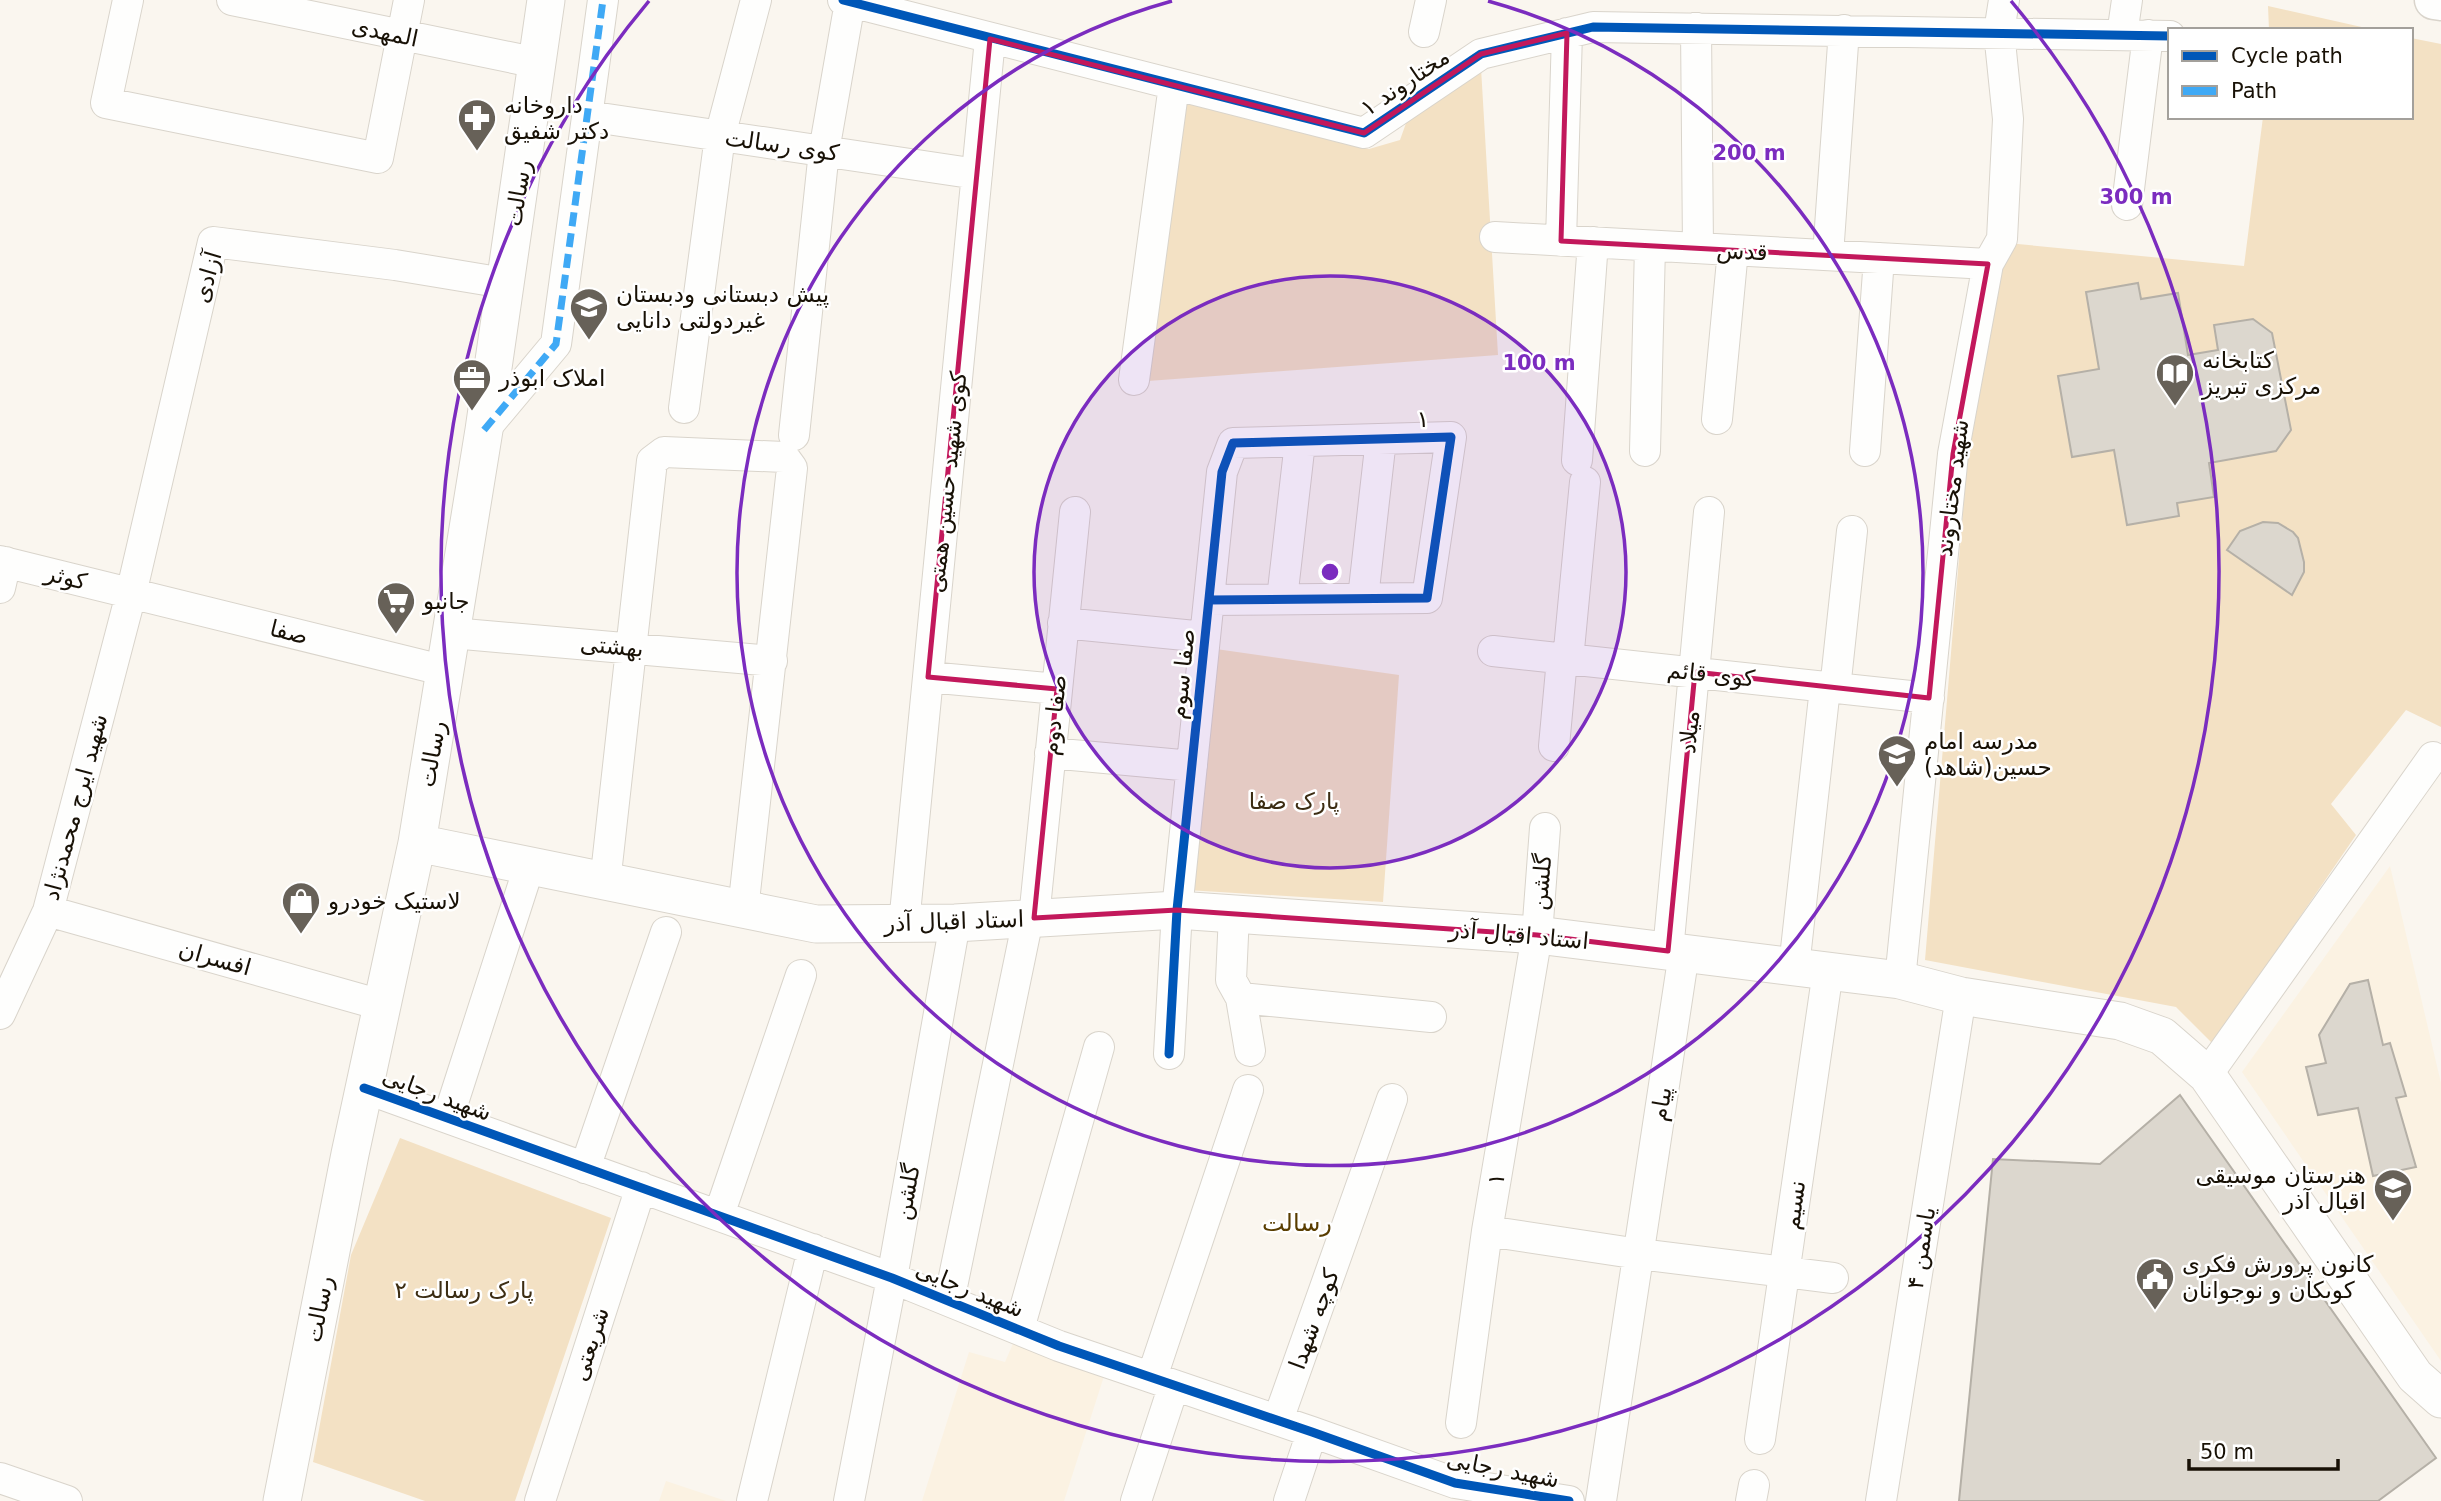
<svg xmlns="http://www.w3.org/2000/svg" width="2441" height="1501" viewBox="0 0 2441 1501" font-family="'DejaVu Sans','Noto Naskh Arabic',sans-serif">
<rect width="100%" height="100%" fill="#faf6ef"/>
<!-- built -->
<path fill="#fbf2e2" d="M2390 866 2441 1083V1361L2242 1072Z
M1015 1339 1105 1373 1064 1501H922L969 1352 1005 1362Z
M666 1481 726 1501H659Z"/>
<!-- green -->
<path fill="#f3e1c4" d="M2268 6 2375 30H2269Z
M2411 38 2441 44V727L2406 710 2331 804 2356 835 2213 1044 2176 1007 1925 960 1967 464 2007 243 2244 266 2263 117H2411Z
M1481 68 1498 355 1148 381 1186 100 1369 149 1400 140 1420 84Z
M1216 649 1399 675 1383 902 1187 890Z
M400 1138 611 1218 515 1501H425L313 1462 351 1255Z"/>
<!-- building -->
<path fill="#dcd7ce" stroke="#b5b0a7" stroke-width="2" d="M2138 283 2141 299 2178 293 2188 355 2218 350 2214 325 2253 319 2272 333 2291 430 2276 451 2209 463 2214 497 2177 503 2179 516 2127 525 2114 450 2072 457 2058 376 2099 369 2086 292Z
M2263 522 2278 523 2293 532 2298 538 2304 562V572L2292 595 2227 550 2240 531Z
M2368 980 2383 1045 2390 1043 2406 1096 2396 1098 2416 1167 2373 1176 2358 1108 2318 1115 2306 1067 2326 1063 2319 1035 2350 984Z
M2180 1095 2436 1458 2378 1501H1959L1993 1159 2100 1164Z"/>
<g fill="none" stroke-linecap="round" stroke-linejoin="round">
<!-- minor casing -->
<g stroke="#d9d4cb" stroke-width="32">
<path id="minor" d="M128 0 106 103 378 158 409 0
M232 0 538 63
M843 0 1364 133 1481 54 1593 27 2170 36
M1696 28 1698 248
M1424 32 1431 0
M2122 35 2127 0
M587 116 977 174
M2127 205 2148 35
M1495 237 1988 264
M1561 241 1567 33
M1828 255 1844 30
M1134 380 1174 85
M684 408 720 136 756 0
M1717 419 1733 250
M484 430 556 344 603 0
M794 435 824 151 850 2
M1645 451 1650 246
M1865 451 1879 258
M1577 460 1593 242
M0 561 446 671
M0 588 6 562
M1363 598 1381 439
M1282 599 1300 442
M1063 623 1205 637
M452 633 772 661
M1493 651 1929 698
M1568 660 1585 482
M928 677 1057 689
M1835 689 1852 531
M1554 746 1562 659
M1050 753 1192 766
M605 883 652 461 664 452 784 457 792 468 743 910
M48 911 381 1005
M1234 914 1231 980 1241 998 1250 1051
M1034 918 1075 512
M904 924 990 39
M1668 951 1709 512
M1794 967 1825 688
M1900 980 1953 454 1988 264 2002 239 2008 119 1999 32 2004 0
M1241 998 1431 1017
M0 1014 48 911 131 594 213 242 395 265 504 283
M1169 1054 1177 910 1222 472 1233 443 1451 437 1427 598 1209 600
M2207 1075 2433 757
M364 1088 892 1278 1059 1346 1312 1432 1455 1483 1569 1501
M448 1118 529 867
M585 1168 666 932
M719 1215 801 975
M1487 1231 1639 1254 1833 1278
M949 1301 1028 919
M1019 1329 1099 1047
M1152 1377 1248 1090
M1278 1420 1392 1099
M1461 1423 1487 1231 1537 935 1545 828
M1760 1439 1828 971
M0 1478 67 1501
M540 1501 641 1187
M752 1501 813 1249
M849 1501 892 1278 955 923
M1136 1501 1174 1385
M1289 1501 1312 1432
M1601 1501 1684 953
M1751 1501 1754 1485
M1881 1501 1961 996"/>
</g>
<!-- major casing -->
<g stroke="#d9d4cb" stroke-width="39">
<path id="major" d="M417 843 816 924 955 923 1177 910 1537 935 1900 980 1961 996 2120 1021 2162 1036 2207 1075 2415 1376 2441 1399
M282 1501 350 1154 417 843 484 430 546 0"/>
</g>
<!-- highway casing -->
<g stroke="#d9d4cb" stroke-width="41">
<path id="highway" d="M2434 0 2441 1"/>
</g>
<!-- minor -->
<use href="#minor" stroke="#fefefd" stroke-width="30"/>
<!-- major -->
<use href="#major" stroke="#fefefd" stroke-width="37"/>
<!-- highway -->
<use href="#highway" stroke="#fefefd" stroke-width="38"/>
<!-- quiet -->
<path stroke="#3fa9f5" stroke-width="7" stroke-dasharray="14 7" stroke-linecap="butt" d="M484 430 556 344 603 0"/>
<!-- cycleway casing -->
<g stroke="#fff" stroke-width="13">
<path id="cycleway" d="M843 0 1364 133 1481 54 1593 27 2170 36
M1169 1054 1177 910 1222 472 1233 443 1451 437 1427 598 1209 600
M364 1088 892 1278 1059 1346 1312 1432 1455 1483 1569 1501"/>
</g>
<!-- cycleway -->
<use href="#cycleway" stroke="#0057b8" stroke-width="9"/>
</g>
<!-- marked area -->
<path fill="none" stroke="#c2185b" stroke-width="5" stroke-linejoin="round" d="M1567 33 1561 241 1988 264 1953 454 1929 698 1695 672 1668 951 1537 935 1177 910 1034 918 1057 689 928 677 990 39 1364 133 1481 54Z"/>
<!-- distance rings -->
<circle cx="1330" cy="572" r="296" fill="#7b2cbf" fill-opacity=".12"/>
<g fill="none" stroke="#7b2cbf" stroke-width="3.5">
<circle cx="1330" cy="572" r="296"/>
<path d="M1488 1A593 593 0 1 1 1172 1"/>
<path d="M2011 1A889 889 0 1 1 649 1"/>
</g>
<!-- icons -->
<defs>
<g id="pharmacy-pin" transform="scale(2.0125)"><path d="M0 17L-7.5 6A9.5 9.5 0 1 1 7.5 6Z" fill="#676158" stroke="#fff"/><path d="M-2-6h4v4h4v4h-4v4h-4v-4h-4v-4h4Z" fill="#fff"/></g>
<g id="school-pin" transform="scale(2.0125)"><path d="M0 17L-7.5 6A9.5 9.5 0 1 1 7.5 6Z" fill="#676158" stroke="#fff"/><path d="M0-5L7-2L0 1L-7-2ZM-4 1L0 2.5L4 1V4Q0 6-4 4Z" fill="#fff"/></g>
<g id="library-pin" transform="scale(2.0125)"><path d="M0 17L-7.5 6A9.5 9.5 0 1 1 7.5 6Z" fill="#676158" stroke="#fff"/><path d="M-6-4Q-3-5.5-.7-3.5V5Q-3 3-6 4ZM6-4Q3-5.5 .7-3.5V5Q3 3 6 4Z" fill="#fff"/></g>
<g id="office-pin" transform="scale(2.0125)"><path d="M0 17L-7.5 6A9.5 9.5 0 1 1 7.5 6Z" fill="#676158" stroke="#fff"/><path d="M-6-3h4V-5.5h4V-3h4V5H-6ZM-1-4.5V-3h2v-1.5ZM-6 0V1H6V0Z" fill="#fff"/></g>
<g id="supermarket-pin" transform="scale(2.0125)"><path d="M0 17L-7.5 6A9.5 9.5 0 1 1 7.5 6Z" fill="#676158" stroke="#fff"/><path d="M-6-5.5h2.5l.6 2H6L4.5 2H-2.5L-4.4-4H-6ZM-1.5 3.2a1.3 1.3 0 1 0 .1 0ZM3 3.2a1.3 1.3 0 1 0 .1 0Z" fill="#fff"/></g>
<g id="shop-pin" transform="scale(2.0125)"><path d="M0 17L-7.5 6A9.5 9.5 0 1 1 7.5 6Z" fill="#676158" stroke="#fff"/><path d="M-5-2.5h2.3a2.7 3.5 0 0 1 5.4 0H5L5.5 6h-11ZM-1.5-2.5h3a1.5 2.3 0 0 0-3 0Z" fill="#fff"/></g>
<g id="university-pin" transform="scale(2.0125)"><path d="M0 17L-7.5 6A9.5 9.5 0 1 1 7.5 6Z" fill="#676158" stroke="#fff"/><path d="M0-5L7-2L0 1L-7-2ZM-4 1L0 2.5L4 1V4Q0 6-4 4Z" fill="#fff"/></g>
<g id="civic-pin" transform="scale(2.0125)"><path d="M0 17L-7.5 6A9.5 9.5 0 1 1 7.5 6Z" fill="#676158" stroke="#fff"/><path d="M-.6-6.5H3V-4.5H.6V-3L4-1V1h2V6H-6V1h2V-1L-.6-3ZM-1.2 2.5V6h2.4V2.5Z" fill="#fff"/></g>
</defs>
<g fill-rule="evenodd">
<use href="#pharmacy-pin" x="477" y="118"/>
<use href="#school-pin" x="589" y="307"/>
<use href="#library-pin" x="2175" y="373"/>
<use href="#office-pin" x="472" y="378"/>
<use href="#supermarket-pin" x="396" y="601"/>
<use href="#school-pin" x="1897" y="754"/>
<use href="#shop-pin" x="301" y="901"/>
<use href="#university-pin" x="2393" y="1188"/>
<use href="#civic-pin" x="2155" y="1277"/>
</g>
<g text-anchor="middle" dominant-baseline="central" stroke-width="5" stroke-linejoin="round" paint-order="stroke">
<!-- street labels -->
<g font-size="23" fill="#181106" stroke="#fff">
<text transform="translate(385 32) rotate(12)">المهدی</text>
<text transform="translate(1405 82) rotate(-34)">مختاروند ۱</text>
<text transform="translate(782 145) rotate(8)">کوی رسالت</text>
<text transform="translate(518 193) rotate(-81)">رسالت</text>
<text transform="translate(1742 251) rotate(3)">قدس</text>
<text transform="translate(207 277) rotate(-74)">آزادی</text>
<text transform="translate(1423 419) rotate(-2)">۱</text>
<text transform="translate(947 482) rotate(-84)">کوی شهید حسین همتی</text>
<text transform="translate(1952 488) rotate(-83)">شهید مختاروند</text>
<text transform="translate(66 577) rotate(14)">کوثر</text>
<text transform="translate(289 632) rotate(14)">صفا</text>
<text transform="translate(612 646) rotate(5)">بهشتی</text>
<text transform="translate(1182 674) rotate(-84)">صفا سوم</text>
<text transform="translate(1711 674) rotate(6)">کوی قائم</text>
<text transform="translate(1054 715) rotate(-84)">صفا دوم</text>
<text transform="translate(1689 732) rotate(-84)">میلاد</text>
<text transform="translate(432 754) rotate(-80)">رسالت</text>
<text transform="translate(75 807) rotate(-75)">شهید ایرج محمدنژاد</text>
<text transform="translate(1541 882) rotate(-85)">گلشن</text>
<text transform="translate(954 921) rotate(-2)">استاد اقبال آذر</text>
<text transform="translate(1519 935) rotate(5)">استاد اقبال آذر</text>
<text transform="translate(215 958) rotate(16)">افسران</text>
<text transform="translate(437 1094) rotate(20)">شهید رجایی</text>
<text transform="translate(1661 1104) rotate(-81)">پیام</text>
<text transform="translate(1496 1179) rotate(-81)">۱</text>
<text transform="translate(907 1192) rotate(-80)">گلشن</text>
<text transform="translate(1794 1205) rotate(-82)">نسیم</text>
<text transform="translate(1921 1248) rotate(-81)">یاسمن ۴</text>
<text transform="translate(970 1289) rotate(22)">شهید رجایی</text>
<text transform="translate(319 1309) rotate(-79)">رسالت</text>
<text transform="translate(1314 1319) rotate(-70)">کوچه شهدا</text>
<text transform="translate(590 1344) rotate(-72)">شریعتی</text>
<text transform="translate(1503 1469) rotate(11)">شهید رجایی</text>
</g>
<!-- poi labels -->
<g font-size="23" fill="#181106" stroke="#fff" text-anchor="start">
<text x="504" y="105">داروخانه<tspan x="504" dy="26">دکتر شفیق</tspan></text>
<text x="616" y="294">پیش دبستانی ودبستان<tspan x="616" dy="26">غیردولتی دانایی</tspan></text>
<text x="2202" y="360">کتابخانه<tspan x="2202" dy="26">مرکزى تبریز</tspan></text>
<text x="499" y="378">املاک ابوذر</text>
<text x="423" y="601">جانبو</text>
<text x="1924" y="741">مدرسه امام<tspan x="1924" dy="26">حسین(شاهد)</tspan></text>
<text x="328" y="901">لاستیک خودرو</text>
<text x="2366" y="1175" text-anchor="end">هنرستان موسیقی<tspan x="2366" dy="26">اقبال آذر</tspan></text>
<text x="2182" y="1264">کانون پرورش فکرى<tspan x="2182" dy="26">کوىکان و نوجوانان</tspan></text>
</g>
<!-- park labels -->
<g font-size="23" fill="#3c2d13" stroke="#fff">
<text x="1294" y="801">پارک صفا</text>
<text x="464" y="1290">پارک رسالت ۲</text>
</g>
<!-- neighbourhood labels -->
<g font-size="24" fill="#593d00" stroke="#fff">
<text x="1297" y="1223">رسالت</text>
</g>
</g>
<circle cx="1330" cy="572" r="10" fill="#7b2cbf" stroke="#fff" stroke-width="3.5"/>
<g font-size="21" text-anchor="middle" font-weight="bold" fill="#7b2cbf" stroke="#fff" stroke-width="5" stroke-linejoin="round" paint-order="stroke">
<text x="1749" y="160">200 m</text>
<text x="2136" y="204">300 m</text>
<text x="1539" y="370">100 m</text>
</g>
<!-- legend -->
<rect x="2168" y="28" width="245" height="91" fill="#ffffff" stroke="#a3a09b" stroke-width="2"/>
<rect x="2182" y="51" width="35" height="10" fill="#0057b8" stroke="#a3a09b" stroke-width="2"/>
<text x="2231" y="63" font-size="21" fill="#181106">Cycle path</text>
<rect x="2182" y="86" width="35" height="10" fill="#3fa9f5" stroke="#a3a09b" stroke-width="2"/>
<text x="2231" y="98" font-size="21" fill="#181106">Path</text>
<!-- scale -->
<path d="M2189 1459v10h149v-10" fill="none" stroke="#181106" stroke-width="3.5"/>
<text x="2200" y="1459" font-size="21" fill="#181106" stroke="#ffffff" stroke-width="5" paint-order="stroke">50 m</text>
</svg>
